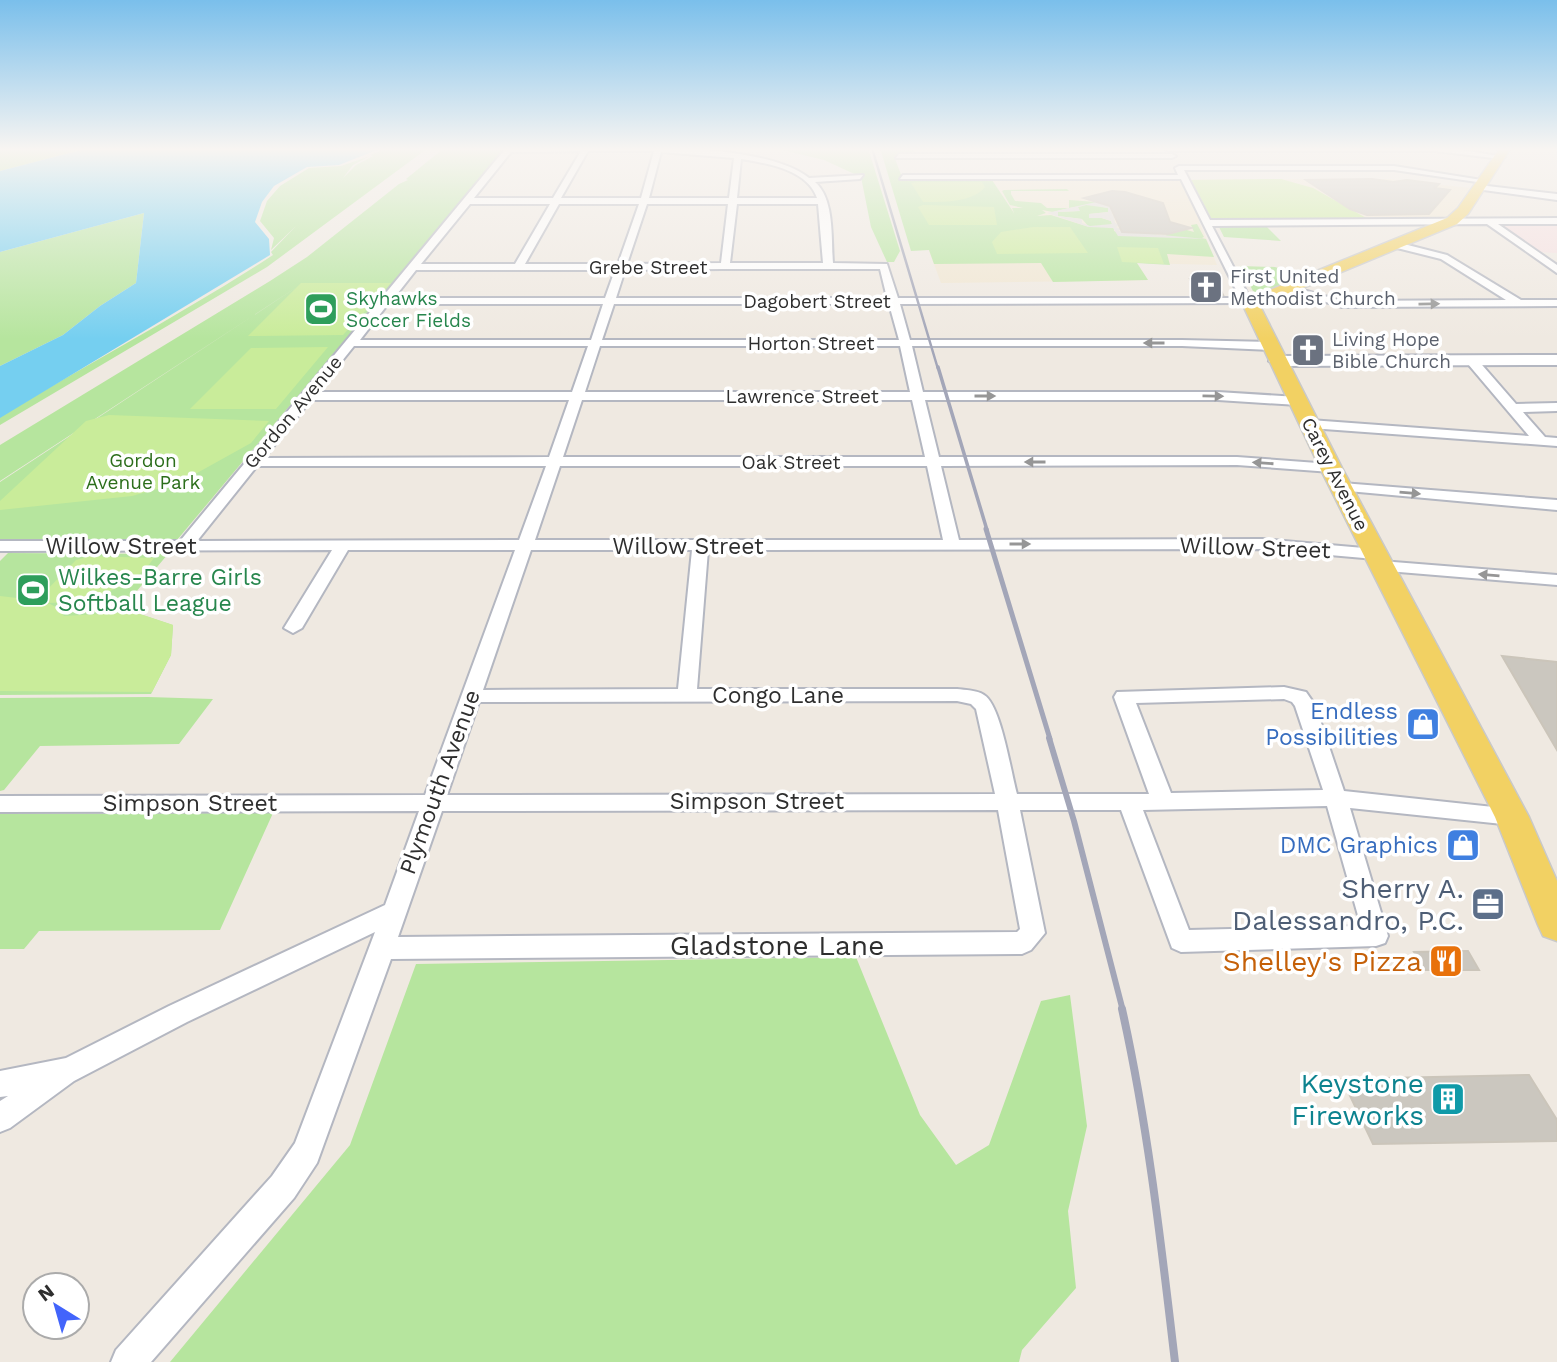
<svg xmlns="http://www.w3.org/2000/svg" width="1557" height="1362" viewBox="0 0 1557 1362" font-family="'Work Sans',sans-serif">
<rect width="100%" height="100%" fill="#efe9e1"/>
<!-- education -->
<path fill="#f0e6d1" d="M1388 179 1470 188 1451 215 1428 220 1199 221 1217 265 1137 263 1148 280 941 283 903 180Z"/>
<!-- medical -->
<path fill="#f5dfe0" d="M1496 223H1557V253L1539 252Z"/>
<!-- green -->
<path fill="#b6e59e" d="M0 148H89L0 171Z
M388 148H428L267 267 0 425V417C90 362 184 313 273 255L271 252 296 226 271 250 274 238 260 221 267 201 280 186 309 168 341 166 370 156 353 165 343 178 356 165 373 156 370 155Z
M444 148H506L177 540 0 543V482L303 283 0 481V445L270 281 307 257 399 184 408 180 406 179Z
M774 148H868L900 251 894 262H887L871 227 861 177 824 160Z
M880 148H913L916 154 894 156 903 180H992L1014 213 1012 208H1023L1010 205 1002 191 1004 190 1067 189 1069 191H1011V194L1015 201 1041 203 1047 208H1069L1053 212 1042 210 1046 213 1037 216 1051 215 1089 227 1082 219 1058 216 1057 212 1079 211 1078 207 1086 205 1069 208V200L1096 202 1093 205 1108 208 1109 212 1089 214 1111 221 1112 224 1104 227 1114 228V231L1125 235 1129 232 1167 236 1165 235 1177 232 1176 227 1194 232 1191 225 1197 224 1204 237 1202 238 1206 239 1214 257 1167 254 1170 265 1137 263 1148 280 1053 282 1041 263 934 264 929 250 911 251Z
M144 213 136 283 100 306 63 335 0 366V252Z
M1218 225H1265L1281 241 1224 237Z
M1240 266 1275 267 1305 276 1258 293 1253 291Z
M8 553 168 554 120 611 134 612 173 625 171 655 151 694 0 695V561Z
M148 697 213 699 179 744 40 746 4 790 0 791V698Z
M273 813 220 930 39 931 24 949H0V814Z
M856 957 920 1115 956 1165 989 1145 1041 1001 1070 995 1087 1126 1068 1211 1076 1288 1022 1350 1019 1362H170L350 1145 416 964Z"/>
<!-- pitch -->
<path fill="#c9ec9a" d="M1281 179 1313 188 1368 219 1216 220 1211 218 1191 180Z
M917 182H982L985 187C972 203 942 202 923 202L911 183Z
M923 205 994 207 997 225H929L918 207Z
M1033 227H1070L1088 253 997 254 992 242 1001 232Z
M1117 247 1158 248 1164 264 1122 262Z
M301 283H391L343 335 248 336Z
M328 347 276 409H190L251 348Z
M109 415 269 421 251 443 179 483 132 496 0 510V501L86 421Z
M90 556 154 558C132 590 85 603 48 603L58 608 64 616 134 612 173 625 171 655 152 692 0 691V596L43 601 40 597 76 560Z"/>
<!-- plaza -->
<path fill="#dfdcd8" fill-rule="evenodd" d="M1096 202 1121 209 1111 210 1113 216 1117 217H1114L1115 223 1120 225 1116 227 1121 229 1118 231 1206 239 1118 236 1113 228 1089 227 1047 213ZM1086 205 1108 208V212L1089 214V218H1102L1111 221 1112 224 1090 226 1082 223V219L1058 216V212L1080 211 1078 207Z"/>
<!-- water -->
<path fill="#75cff0" d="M89 148H382L339 165 307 167 274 186 262 202 255 222 269 239 270 255 0 418V366L63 335 100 306 136 283 144 213 0 252V171Z"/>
<!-- building -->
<path fill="#cbc7bf" stroke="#cbc5ba" stroke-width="2" d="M1372 179 1393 182 1407 180 1439 184 1435 188 1450 190 1429 214 1367 215 1350 209 1306 180Z
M1112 191 1125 192 1163 203 1170 222 1191 228 1168 234 1122 232 1110 206 1084 198Z
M1190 279 1216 280 1223 295 1196 294Z
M1502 656 1557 662V750Z
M1468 951 1479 970H1425L1414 952Z
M1529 1075 1557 1120V1141L1373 1144 1342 1079Z"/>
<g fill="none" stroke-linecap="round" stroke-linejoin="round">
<!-- minor casing -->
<g stroke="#b4b7c1" stroke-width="4">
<path id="minor" d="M506 148C578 148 755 136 809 178L863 175 860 179 815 182C835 199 831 240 833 263L887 264 898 298H1240L1181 179H900L903 175H1178L1175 168 1179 166H1394L1488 181 1484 183 1394 170H1184L1210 220 1557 218V224H1498L1557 265V273L1487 224 1212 226 1247 293 1254 301 1253 303 900 304 910 340H1182L1271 342 1277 346 1271 350 1182 346H912L923 392H1218L1298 397 1304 401 1298 405 1218 400H925L939 457H1237L1331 464 1338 468 1331 472 1237 465 941 466 959 540 1262 539 1375 549 1383 554 1375 559 1262 549 708 550 697 689H957C965 690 977 690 984 695 1001 705 1011 773 1017 794H1149L1114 697 1117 692 1284 687 1306 692 1315 705 1344 791 1512 809 1520 811 1523 817 1520 823 1512 825 1350 808 1388 936 1385 943 1376 946 1181 952 1172 948 1121 810H1020L1045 933 1031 950 1022 954 391 959 317 1163 294 1198 151 1362H111L116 1350 272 1176 295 1143 375 932 187 1022 74 1081 10 1128 0 1132V1101L8 1096 0 1097V1071L66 1058 169 1006 385 905 419 811 0 812V796L425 795 515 550H348L302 628 293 633 284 628 332 550 0 551V541H180ZM581 151 553 198H474L511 152ZM588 151H654L641 198H561ZM661 152 734 158 729 198H649ZM741 159C767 163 808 170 817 198H737ZM470 204H550L515 264H421ZM559 204H639L618 264H525ZM647 204H728L721 263 627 264ZM737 204H818L823 263H730ZM722 269H880L887 298H616L625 270ZM416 270H615L605 298H394ZM388 304H603L591 340H360ZM614 304H889L899 340H602ZM354 346H588L572 392H317ZM600 346H900L910 392H585ZM311 400H569L549 457 264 458ZM582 400H912L925 457H563ZM257 466H546L519 540 197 541ZM560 466H927L943 540H535ZM531 550H692L678 689 483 690ZM1284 699 1292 702 1295 706 1323 790 1171 793 1136 703ZM957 701 971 704 976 709 995 794 447 795 479 702ZM1327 806 1361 926 1189 930 1143 810ZM998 810 1020 929 1017 932 398 937 442 811Z
M1449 148 1505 157 1501 159 1436 151H1169L1165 149Z
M899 154H1172L1176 156 1172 158H896Z
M1479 185 1557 194V200L1476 189Z
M1396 242 1447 255 1521 300H1557V306L1342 307 1284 289 1289 286 1342 301 1506 300 1441 259 1393 247V243Z
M1472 357 1476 358 1516 404 1557 403V411L1523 412 1545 437 1557 438V446L1310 428 1303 424 1310 420 1529 436 1468 364V358Z
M1342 483 1557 500V510L1337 490 1335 487Z
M1381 561 1557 575V585L1375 570 1373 566Z"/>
</g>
<!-- secondary casing -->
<g stroke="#b4b7c1" stroke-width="4">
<path id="secondary" d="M1557 355V365L1278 366 1269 361 1278 356Z"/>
</g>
<!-- primary casing -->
<g stroke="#c9c9c9" stroke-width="3">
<path id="primary" d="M1500 148H1511L1468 214 1457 224 1276 299 1259 304 1342 468 1529 817 1557 881V941L1543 936 1538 925 1495 817 1320 468 1241 301 1243 297 1265 292 1447 218 1458 208Z"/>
</g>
<!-- minor -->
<use href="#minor" fill="#fff" fill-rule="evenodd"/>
<!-- secondary -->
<use href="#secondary" fill="#fff" fill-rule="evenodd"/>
<!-- primary -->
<use href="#primary" fill="#f2d163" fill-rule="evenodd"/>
<!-- rail-far4 -->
<path stroke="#a3a6b8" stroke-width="2.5" d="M872 148 938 369"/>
<!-- rail-far3 -->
<path stroke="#a3a6b8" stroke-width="3.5" d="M938 367 987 530"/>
<!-- rail-far2 -->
<path stroke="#a3a6b8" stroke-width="5" d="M986 529 1050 739"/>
<!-- rail-far1 -->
<path stroke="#a3a6b8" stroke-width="6" d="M1049 738 1074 821 1123 1011"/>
<!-- rail -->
<path stroke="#a3a6b8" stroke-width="8" d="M1122 1009C1148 1126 1161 1243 1175 1362"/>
</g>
<!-- one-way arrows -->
<defs><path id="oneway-solid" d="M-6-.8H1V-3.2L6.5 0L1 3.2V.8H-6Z" transform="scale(1.75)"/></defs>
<g fill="#969696">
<use href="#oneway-solid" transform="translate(1429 304) rotate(-1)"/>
<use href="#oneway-solid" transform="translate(1154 343) rotate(-180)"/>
<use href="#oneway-solid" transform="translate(985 396)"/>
<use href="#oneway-solid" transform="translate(1213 396) rotate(1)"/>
<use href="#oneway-solid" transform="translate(1035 462) rotate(180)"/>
<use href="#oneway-solid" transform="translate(1263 463) rotate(-176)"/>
<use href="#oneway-solid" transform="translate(1410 493) rotate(5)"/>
<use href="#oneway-solid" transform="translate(1020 544)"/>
<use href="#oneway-solid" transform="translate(1489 575) rotate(-175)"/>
</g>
<!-- sky -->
<linearGradient id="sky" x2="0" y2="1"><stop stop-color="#7abfeb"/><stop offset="0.44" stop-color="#f8f5f2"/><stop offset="1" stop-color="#f8f5f2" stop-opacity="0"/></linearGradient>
<rect width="1557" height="339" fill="url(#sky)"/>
<!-- icons -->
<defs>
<g id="church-square" transform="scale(1.75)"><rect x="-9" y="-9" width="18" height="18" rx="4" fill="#6b7280" stroke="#fff"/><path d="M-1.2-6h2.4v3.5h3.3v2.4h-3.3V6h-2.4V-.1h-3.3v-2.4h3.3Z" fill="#fff"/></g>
<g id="stadium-square" transform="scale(1.75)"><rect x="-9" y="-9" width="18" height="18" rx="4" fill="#2e9e5b" stroke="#fff"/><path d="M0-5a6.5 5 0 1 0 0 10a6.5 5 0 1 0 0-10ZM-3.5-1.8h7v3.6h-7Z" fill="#fff"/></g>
<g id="shop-square" transform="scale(1.75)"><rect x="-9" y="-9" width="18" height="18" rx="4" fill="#3f7fe0" stroke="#fff"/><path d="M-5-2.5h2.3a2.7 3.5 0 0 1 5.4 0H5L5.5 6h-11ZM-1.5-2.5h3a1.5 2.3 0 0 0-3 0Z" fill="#fff"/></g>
<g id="office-square" transform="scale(1.75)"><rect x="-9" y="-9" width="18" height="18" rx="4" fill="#5c6f8a" stroke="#fff"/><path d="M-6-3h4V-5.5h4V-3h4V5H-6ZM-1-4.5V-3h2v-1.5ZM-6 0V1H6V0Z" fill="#fff"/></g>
<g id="restaurant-square" transform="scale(1.75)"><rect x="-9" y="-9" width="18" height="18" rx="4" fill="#e8710a" stroke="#fff"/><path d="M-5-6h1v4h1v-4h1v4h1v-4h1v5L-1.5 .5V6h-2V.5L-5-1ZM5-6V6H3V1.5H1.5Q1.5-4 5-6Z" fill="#fff"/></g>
<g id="building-square" transform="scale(1.75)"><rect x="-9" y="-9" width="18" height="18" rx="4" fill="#0f9aa8" stroke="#fff"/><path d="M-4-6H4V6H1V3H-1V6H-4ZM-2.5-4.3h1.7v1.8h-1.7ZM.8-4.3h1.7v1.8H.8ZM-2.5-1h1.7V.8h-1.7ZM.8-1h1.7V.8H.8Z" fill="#fff"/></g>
</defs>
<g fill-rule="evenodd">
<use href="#church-square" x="1206" y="287"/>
<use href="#stadium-square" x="321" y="309"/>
<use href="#church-square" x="1308" y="350"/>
<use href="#stadium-square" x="33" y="590"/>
<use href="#shop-square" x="1423" y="724"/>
<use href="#shop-square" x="1463" y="845"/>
<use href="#office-square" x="1488" y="904"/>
<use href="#restaurant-square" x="1446" y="961"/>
<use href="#building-square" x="1448" y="1099"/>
</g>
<g text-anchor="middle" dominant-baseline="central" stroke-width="7" stroke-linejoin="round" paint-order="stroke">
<!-- far-street labels -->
<g font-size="19" fill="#2e2e2e" stroke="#fff">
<text x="648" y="267">Grebe Street</text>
<text x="817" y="301">Dagobert Street</text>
<text x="811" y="343">Horton Street</text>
<text x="802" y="396">Lawrence Street</text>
<text transform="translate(293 412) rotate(-50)">Gordon Avenue</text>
<text x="791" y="462">Oak Street</text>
<text transform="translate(1335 474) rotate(63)">Carey Avenue</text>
</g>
<!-- far-worship labels -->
<g font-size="19" fill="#5b616d" stroke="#fff" text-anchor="start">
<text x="1230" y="276">First United<tspan x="1230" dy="22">Methodist Church</tspan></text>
<text x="1332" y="339">Living Hope<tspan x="1332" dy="22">Bible Church</tspan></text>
</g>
<!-- far-leisure labels -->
<g font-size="19" fill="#27864d" stroke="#fff" text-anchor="start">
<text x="346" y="298">Skyhawks<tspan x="346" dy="22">Soccer Fields</tspan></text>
</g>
<!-- far-park labels -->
<g font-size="19" fill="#2c6e1b" stroke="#fff">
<text x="143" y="460">Gordon<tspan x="143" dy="22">Avenue Park</tspan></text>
</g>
<!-- street labels -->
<g font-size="23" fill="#2e2e2e" stroke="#fff">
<text x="121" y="546">Willow Street</text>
<text x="688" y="546">Willow Street</text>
<text transform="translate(1255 548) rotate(2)">Willow Street</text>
<text x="778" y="695">Congo Lane</text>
<text transform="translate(440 782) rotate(-70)">Plymouth Avenue</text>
<text x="757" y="801">Simpson Street</text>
<text x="190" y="803">Simpson Street</text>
</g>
<!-- leisure labels -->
<g font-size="23" fill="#27864d" stroke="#fff" text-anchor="start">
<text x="58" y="577">Wilkes-Barre Girls<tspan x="58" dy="26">Softball League</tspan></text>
</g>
<!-- shop labels -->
<g font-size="23" fill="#366cbe" stroke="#fff" text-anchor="end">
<text x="1398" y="711">Endless<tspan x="1398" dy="26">Possibilities</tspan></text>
<text x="1438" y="845">DMC Graphics</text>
</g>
<!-- near-service labels -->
<g font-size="28" fill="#4e5e75" stroke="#fff" text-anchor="end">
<text x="1464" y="888">Sherry A.<tspan x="1464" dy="32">Dalessandro, P.C.</tspan></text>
</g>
<!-- near-street labels -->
<g font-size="28" fill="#2e2e2e" stroke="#fff">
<text x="777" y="945">Gladstone Lane</text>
</g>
<!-- near-food labels -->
<g font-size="28" fill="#c56008" stroke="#fff" text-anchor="end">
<text x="1422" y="961">Shelley's Pizza</text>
</g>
<!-- near-culture labels -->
<g font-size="28" fill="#0d838f" stroke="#fff" text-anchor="end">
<text x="1424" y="1083">Keystone<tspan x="1424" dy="32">Fireworks</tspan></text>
</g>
</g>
<!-- north arrow -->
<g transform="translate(56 1306) rotate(323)"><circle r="33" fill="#ffffff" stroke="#ababab" stroke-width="2"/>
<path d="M0-5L12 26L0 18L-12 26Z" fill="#4264fb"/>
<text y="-10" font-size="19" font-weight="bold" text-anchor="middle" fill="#2e2e2e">N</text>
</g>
</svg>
